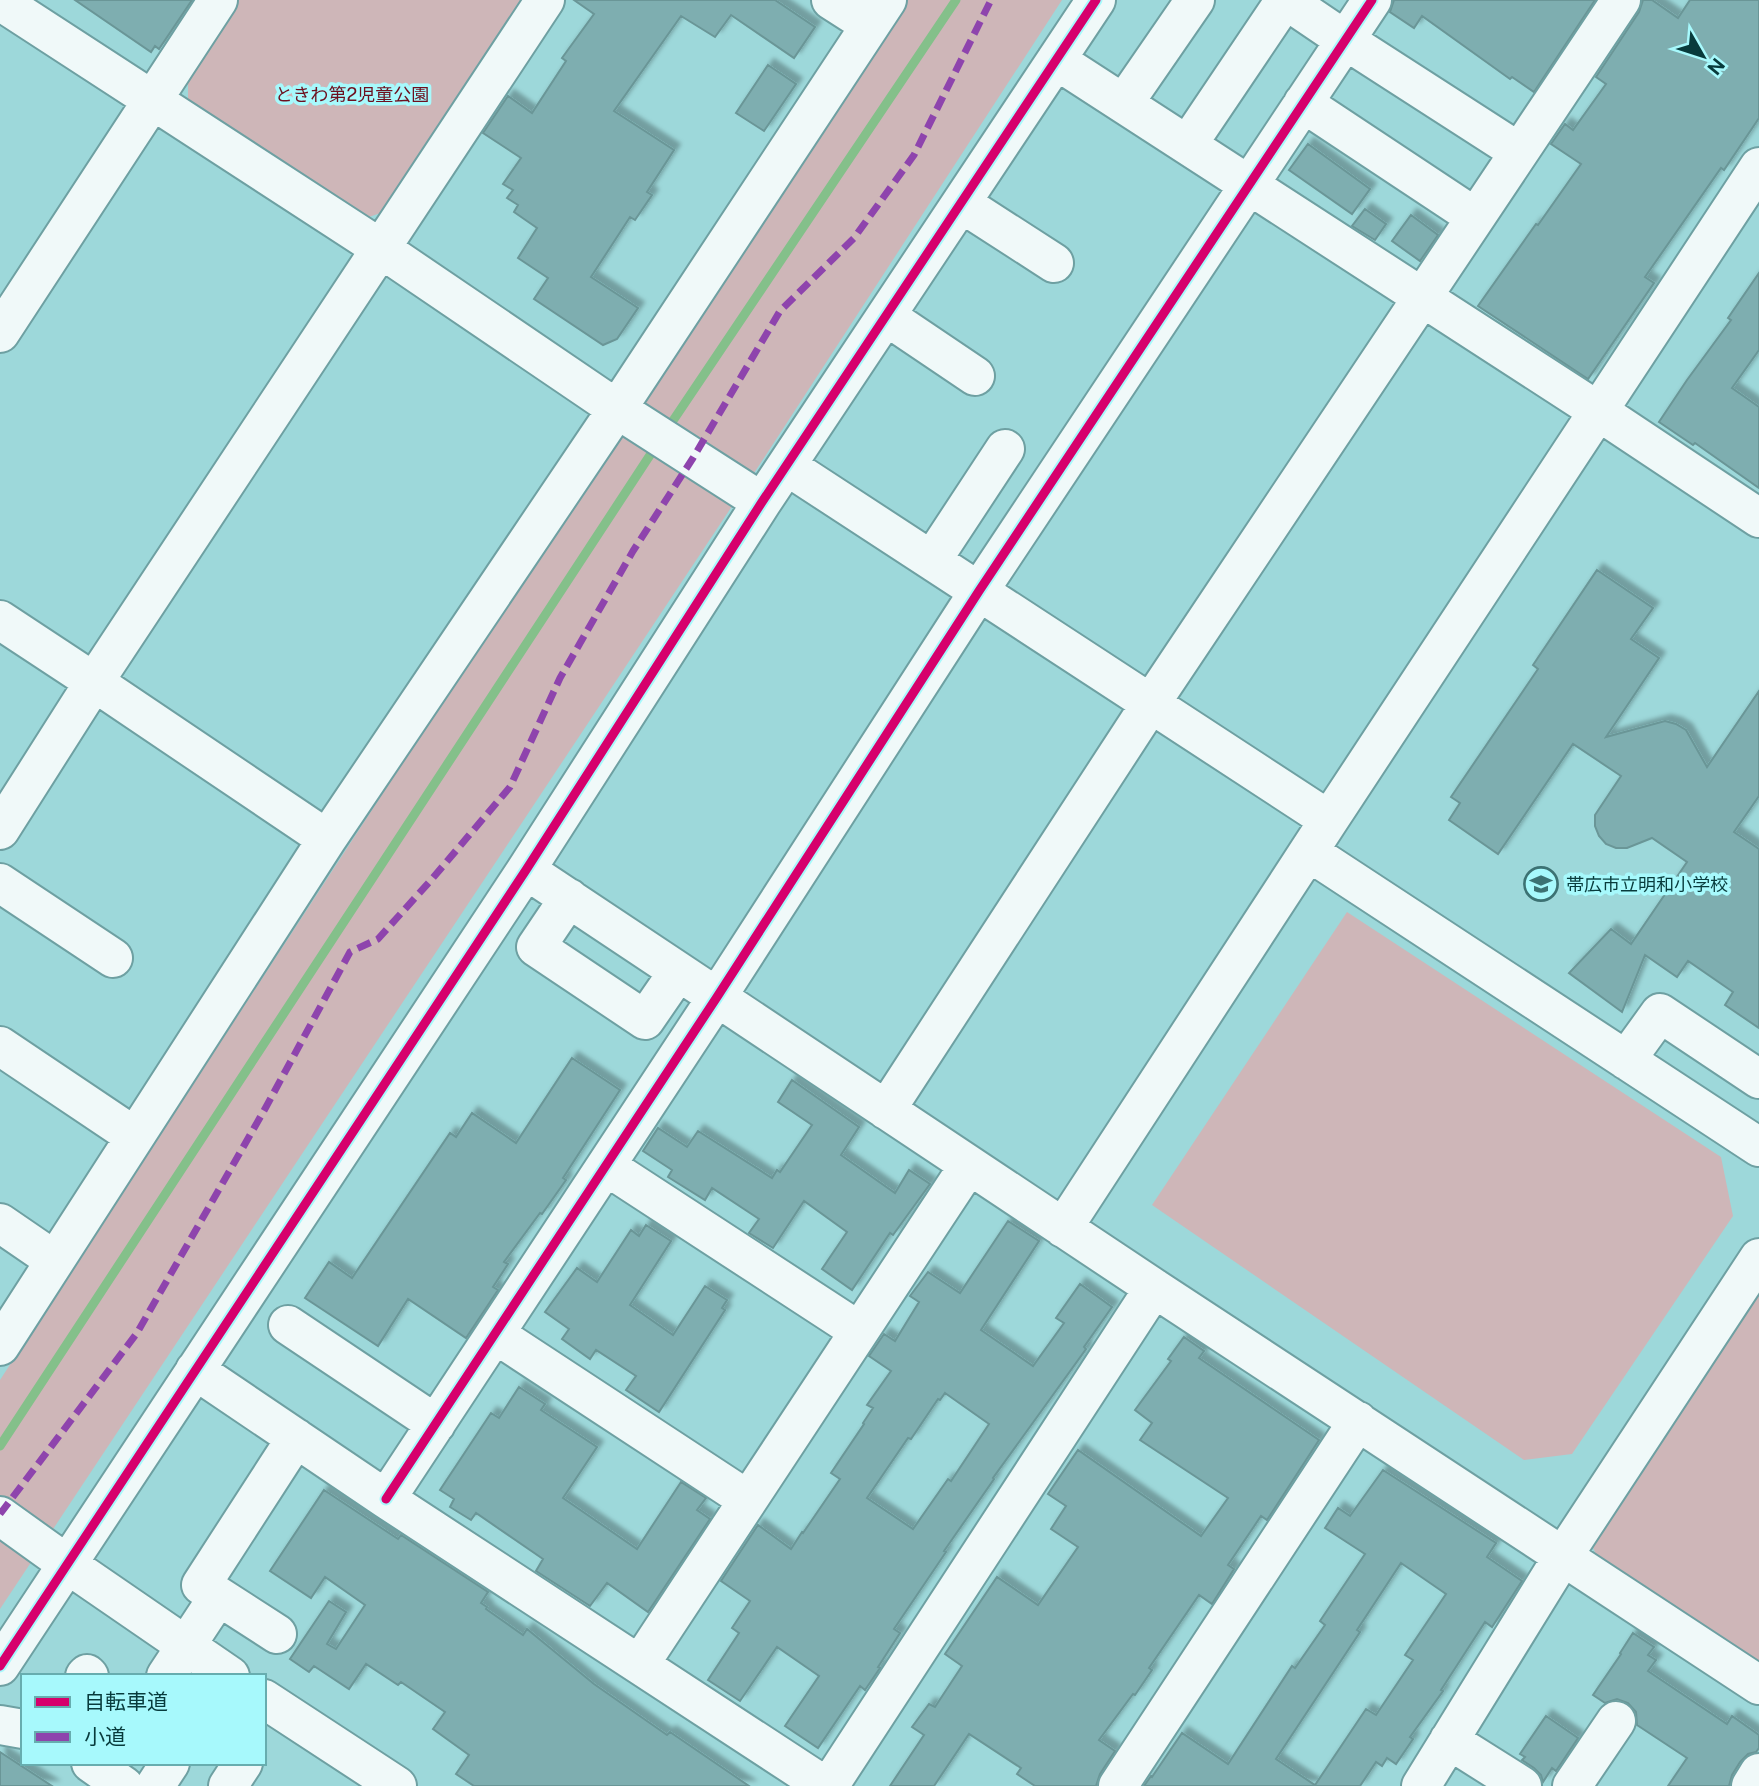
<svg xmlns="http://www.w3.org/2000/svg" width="1759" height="1786" viewBox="0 0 1759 1786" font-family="'Public Sans','Noto Sans JP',sans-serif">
<defs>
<filter id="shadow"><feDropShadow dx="6" dy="-6" stdDeviation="2" flood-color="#0004"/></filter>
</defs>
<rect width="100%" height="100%" fill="#9dd8da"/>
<!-- green -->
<path fill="#ceb6b8" d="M233 0H532L389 210 369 217 188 101V70Z
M905 0H1062L760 464 0 1609V1380L608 448Z
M1347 912 1721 1157 1733 1216 1572 1454 1524 1460 1152 1205Z
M1759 1289V1665L1598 1559 1591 1543Z"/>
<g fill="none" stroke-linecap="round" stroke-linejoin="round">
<!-- stream -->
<path stroke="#84c08a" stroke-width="9" d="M666 431 956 0
M0 1446 656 446"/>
</g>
<!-- building -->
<path fill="#7eaeb0" stroke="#6a9697" stroke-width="2" fill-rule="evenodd" filter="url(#shadow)" d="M75 0H192L159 49 155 46 151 52Z
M574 0H775L815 27 794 58 731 15 715 37 681 16 614 111 674 150 647 192 652 195 635 220 630 217 591 277 638 308 617 339 603 345 534 299 548 278 518 258 537 228 514 212 518 205 507 198 513 190 503 184 521 158 483 133 508 96 532 113 566 61 562 58 594 14Z
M1394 0H1595L1534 92 1512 77 1510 79 1422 16 1414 28 1390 12Z
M1643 0H1652L1678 18 1690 0H1759V118L1724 170 1721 168 1645 277 1654 283 1588 379 1478 306 1536 224 1538 225 1581 164 1551 144 1565 124 1573 130 1606 84 1596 77 1639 12Z
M768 65 796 84 764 131 736 113Z
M1308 144 1370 189 1352 214 1289 170Z
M1365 209 1386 224 1375 240 1352 226Z
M1411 215 1438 235 1420 261 1392 241Z
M1759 273V350L1732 388 1759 407V488L1695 443 1693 445 1659 422 1687 380 1731 320 1728 318Z
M1597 570 1653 608 1631 639 1659 658 1606 737 1665 721 1676 724 1686 730 1707 767 1759 691V796L1734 832 1759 849V1028L1725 1005 1733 992 1688 961 1677 977 1645 955 1622 1012 1569 973 1611 929 1631 944 1687 862 1652 838 1627 848H1616L1606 844 1599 836 1595 826V815L1621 776 1573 744 1498 854 1449 820 1460 803 1451 797 1538 669 1533 665Z
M572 1058 620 1090 563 1178 566 1180 542 1214 540 1213 504 1262 508 1264 493 1287 498 1290 466 1338 408 1299 378 1346 305 1298 329 1262 352 1278 450 1133 456 1137 472 1113 516 1143Z
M792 1080 859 1127 841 1155 895 1193 909 1170 930 1184 893 1235 890 1233 852 1290 822 1269 847 1232 804 1201 773 1248 749 1233 759 1219 712 1188 705 1200 668 1177 672 1170 643 1151 658 1128 687 1147 698 1131 772 1178 777 1170 780 1172 812 1125 778 1102Z
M1008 1221 1039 1241 981 1330 1033 1366 1064 1323 1056 1318 1080 1284 1112 1307 1084 1347 1086 1349 993 1478 994 1479 944 1551 946 1552 894 1629 900 1633 878 1667 880 1668 865 1690 860 1686 818 1748 785 1726 819 1676 777 1647 740 1701 708 1680 739 1633 732 1628 750 1601 721 1581 758 1525 791 1549 802 1532 803 1533 840 1479 831 1473 864 1424 863 1423 873 1408 867 1405 891 1371 869 1356 884 1334 895 1341 919 1302 910 1296 928 1272 960 1293ZM945 1393 989 1424 951 1481 948 1479 913 1529 867 1498 908 1438 911 1439 938 1399 940 1400Z
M646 1225 671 1241 630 1305 673 1335 705 1286 727 1300 722 1308 725 1310 659 1412 626 1390 636 1376 596 1350 590 1359 562 1339 569 1329 545 1312 577 1268 597 1282 631 1230 639 1236Z
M1184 1337 1204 1351 1199 1358 1319 1440 1267 1520 1261 1516 1228 1565 1234 1569 1212 1604 1199 1595 1149 1668 1152 1670 1135 1695 1133 1694 1099 1740 1115 1751 1100 1774 1096 1786H1035L1017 1774 1021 1768 969 1734 934 1786H890L924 1735 912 1727 929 1704 935 1707 962 1666 945 1654 997 1577 1038 1605 1078 1547 1051 1529 1066 1506 1048 1494 1078 1450 1201 1536 1228 1498 1140 1440 1152 1423 1135 1410 1171 1361 1168 1359Z
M519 1387 545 1404 541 1410 597 1447 563 1498 637 1549 681 1482 706 1498 697 1510 710 1519 648 1612 607 1583 590 1606 536 1571 543 1559 476 1513 471 1520 450 1507 454 1499 440 1490 491 1413 499 1418Z
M1383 1470 1496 1543 1487 1557 1522 1581 1492 1627 1485 1622 1441 1690 1443 1691 1410 1737 1413 1739 1396 1764 1387 1758 1382 1766 1376 1762 1360 1786H1144L1151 1776 1152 1777 1182 1733 1228 1764 1292 1666 1295 1668 1325 1625 1320 1621 1365 1554 1325 1528 1338 1508 1350 1516ZM1401 1563 1446 1594 1405 1655 1413 1660 1376 1715 1366 1709 1315 1785 1276 1759 1360 1632 1357 1630Z
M324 1490 398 1539 401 1535 488 1592 481 1603 487 1607 486 1609 523 1635 527 1629 594 1684 667 1735 670 1732 749 1786H474L456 1774 469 1755 433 1729 445 1712 401 1682 398 1685 366 1664 349 1689 314 1666 309 1672 290 1659 329 1601 346 1612 327 1644 336 1649 365 1605 325 1577 311 1598 270 1571Z
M1633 1633 1654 1647 1648 1655 1656 1660 1648 1671 1727 1724 1732 1716 1759 1735V1748L1756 1752 1748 1754 1740 1762 1732 1775 1729 1786H1668L1687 1758 1637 1725 1636 1712 1628 1703 1617 1699 1605 1703 1593 1695 1621 1654 1620 1653Z
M1546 1716 1578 1738 1556 1771 1552 1768 1543 1782 1541 1775 1534 1768 1522 1760 1525 1757 1520 1754Z
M0 1752 52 1786H0Z"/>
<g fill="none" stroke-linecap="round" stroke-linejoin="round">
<!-- minor casing -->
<g stroke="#6ea0a2" stroke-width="42">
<path id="minor" d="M831 0 870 25
M1286 0 1345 40 1519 152
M0 1 380 248 617 409 762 502
M1056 60 1598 411 1759 518
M1124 103 1195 0
M1303 103 1475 217
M1188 144 1285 0
M961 203 1054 263
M886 316 975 376
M0 333 218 0
M787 466 1329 820
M932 560 1005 449
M0 620 94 682 327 839
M0 830 94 682 545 0
M1309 852 1759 1147
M526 870 1154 1288 1759 1685
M0 883 113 958
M569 898 536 947 645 1020 678 972
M0 1046 134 1136
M1626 1060 1660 1013 1759 1079
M886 1110 1151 703 1621 0
M606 1166 859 1331
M0 1223 54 1260
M1063 1228 1329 820 1759 167
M288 1325 436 1424
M495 1334 748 1500
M0 1346 327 839 617 409 887 0
M195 1370 386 1499 825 1786
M386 1499 717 997 979 591 1372 0
M0 1516 67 1564 230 1676
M277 1634 201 1585 296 1438
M640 1664 969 1165
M0 1666 526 870 762 502 1096 0
M85 1676 87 1674 89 1676
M166 1676 218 1597
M264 1699 397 1786
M0 1725 23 1729
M1449 1740 1522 1786
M91 1763 124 1786
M155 1786 170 1763
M228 1786 243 1763
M829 1786 1154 1288
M1118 1786 1358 1421
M1421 1786 1563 1556 1759 1258
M1572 1786 1616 1721
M1751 1786 1759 1773"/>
</g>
<!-- minor -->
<use href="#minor" stroke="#f0f9f9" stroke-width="38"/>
<!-- quiet -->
<path stroke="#8e44ad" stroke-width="7" stroke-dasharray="14 7" stroke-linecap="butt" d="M0 1514 137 1333 266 1107 350 952 378 939 432 879 510 787 560 678 633 551 693 458 780 311 854 238 914 155 991 0"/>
<!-- cycleway casing -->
<g stroke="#a7f9fc" stroke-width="13">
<path id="cycleway" d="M386 1499 717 997 979 591 1372 0
M0 1666 526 870 762 502 1096 0"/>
</g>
<!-- cycleway -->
<use href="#cycleway" stroke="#d6006c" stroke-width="9"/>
</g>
<!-- icons -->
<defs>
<g id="school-ring" transform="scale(1.75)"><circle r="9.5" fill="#a7f9fc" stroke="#3c7273" stroke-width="1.5"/><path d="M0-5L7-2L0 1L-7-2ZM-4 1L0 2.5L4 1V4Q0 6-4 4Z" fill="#3c7273"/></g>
</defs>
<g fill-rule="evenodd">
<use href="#school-ring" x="1541" y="884"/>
</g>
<g text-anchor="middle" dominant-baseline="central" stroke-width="7" stroke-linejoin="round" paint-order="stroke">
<!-- park labels -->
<g font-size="18" fill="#6d0f1e" stroke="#a7f9fc">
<text x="352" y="94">ときわ第2児童公園</text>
</g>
<!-- poi labels -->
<g font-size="18" fill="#083b3c" stroke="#a7f9fc" text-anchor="start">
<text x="1566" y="884">帯広市立明和小学校</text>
</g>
</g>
<!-- legend -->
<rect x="21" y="1674" width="245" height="91" fill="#a7f9fc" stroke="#67adaf" stroke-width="2"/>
<rect x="35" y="1697" width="35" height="10" fill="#d6006c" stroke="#67adaf" stroke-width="2"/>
<text x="84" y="1709" font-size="21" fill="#083b3c">自転車道</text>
<rect x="35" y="1732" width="35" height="10" fill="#8e44ad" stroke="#67adaf" stroke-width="2"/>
<text x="84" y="1744" font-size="21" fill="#083b3c">小道</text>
<!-- north arrow -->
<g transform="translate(1703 56) rotate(129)" stroke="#a7f9fc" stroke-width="5" paint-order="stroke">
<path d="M0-5L12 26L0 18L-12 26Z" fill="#083b3c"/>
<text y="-10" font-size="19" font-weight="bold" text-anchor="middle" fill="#083b3c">N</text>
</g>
</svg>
